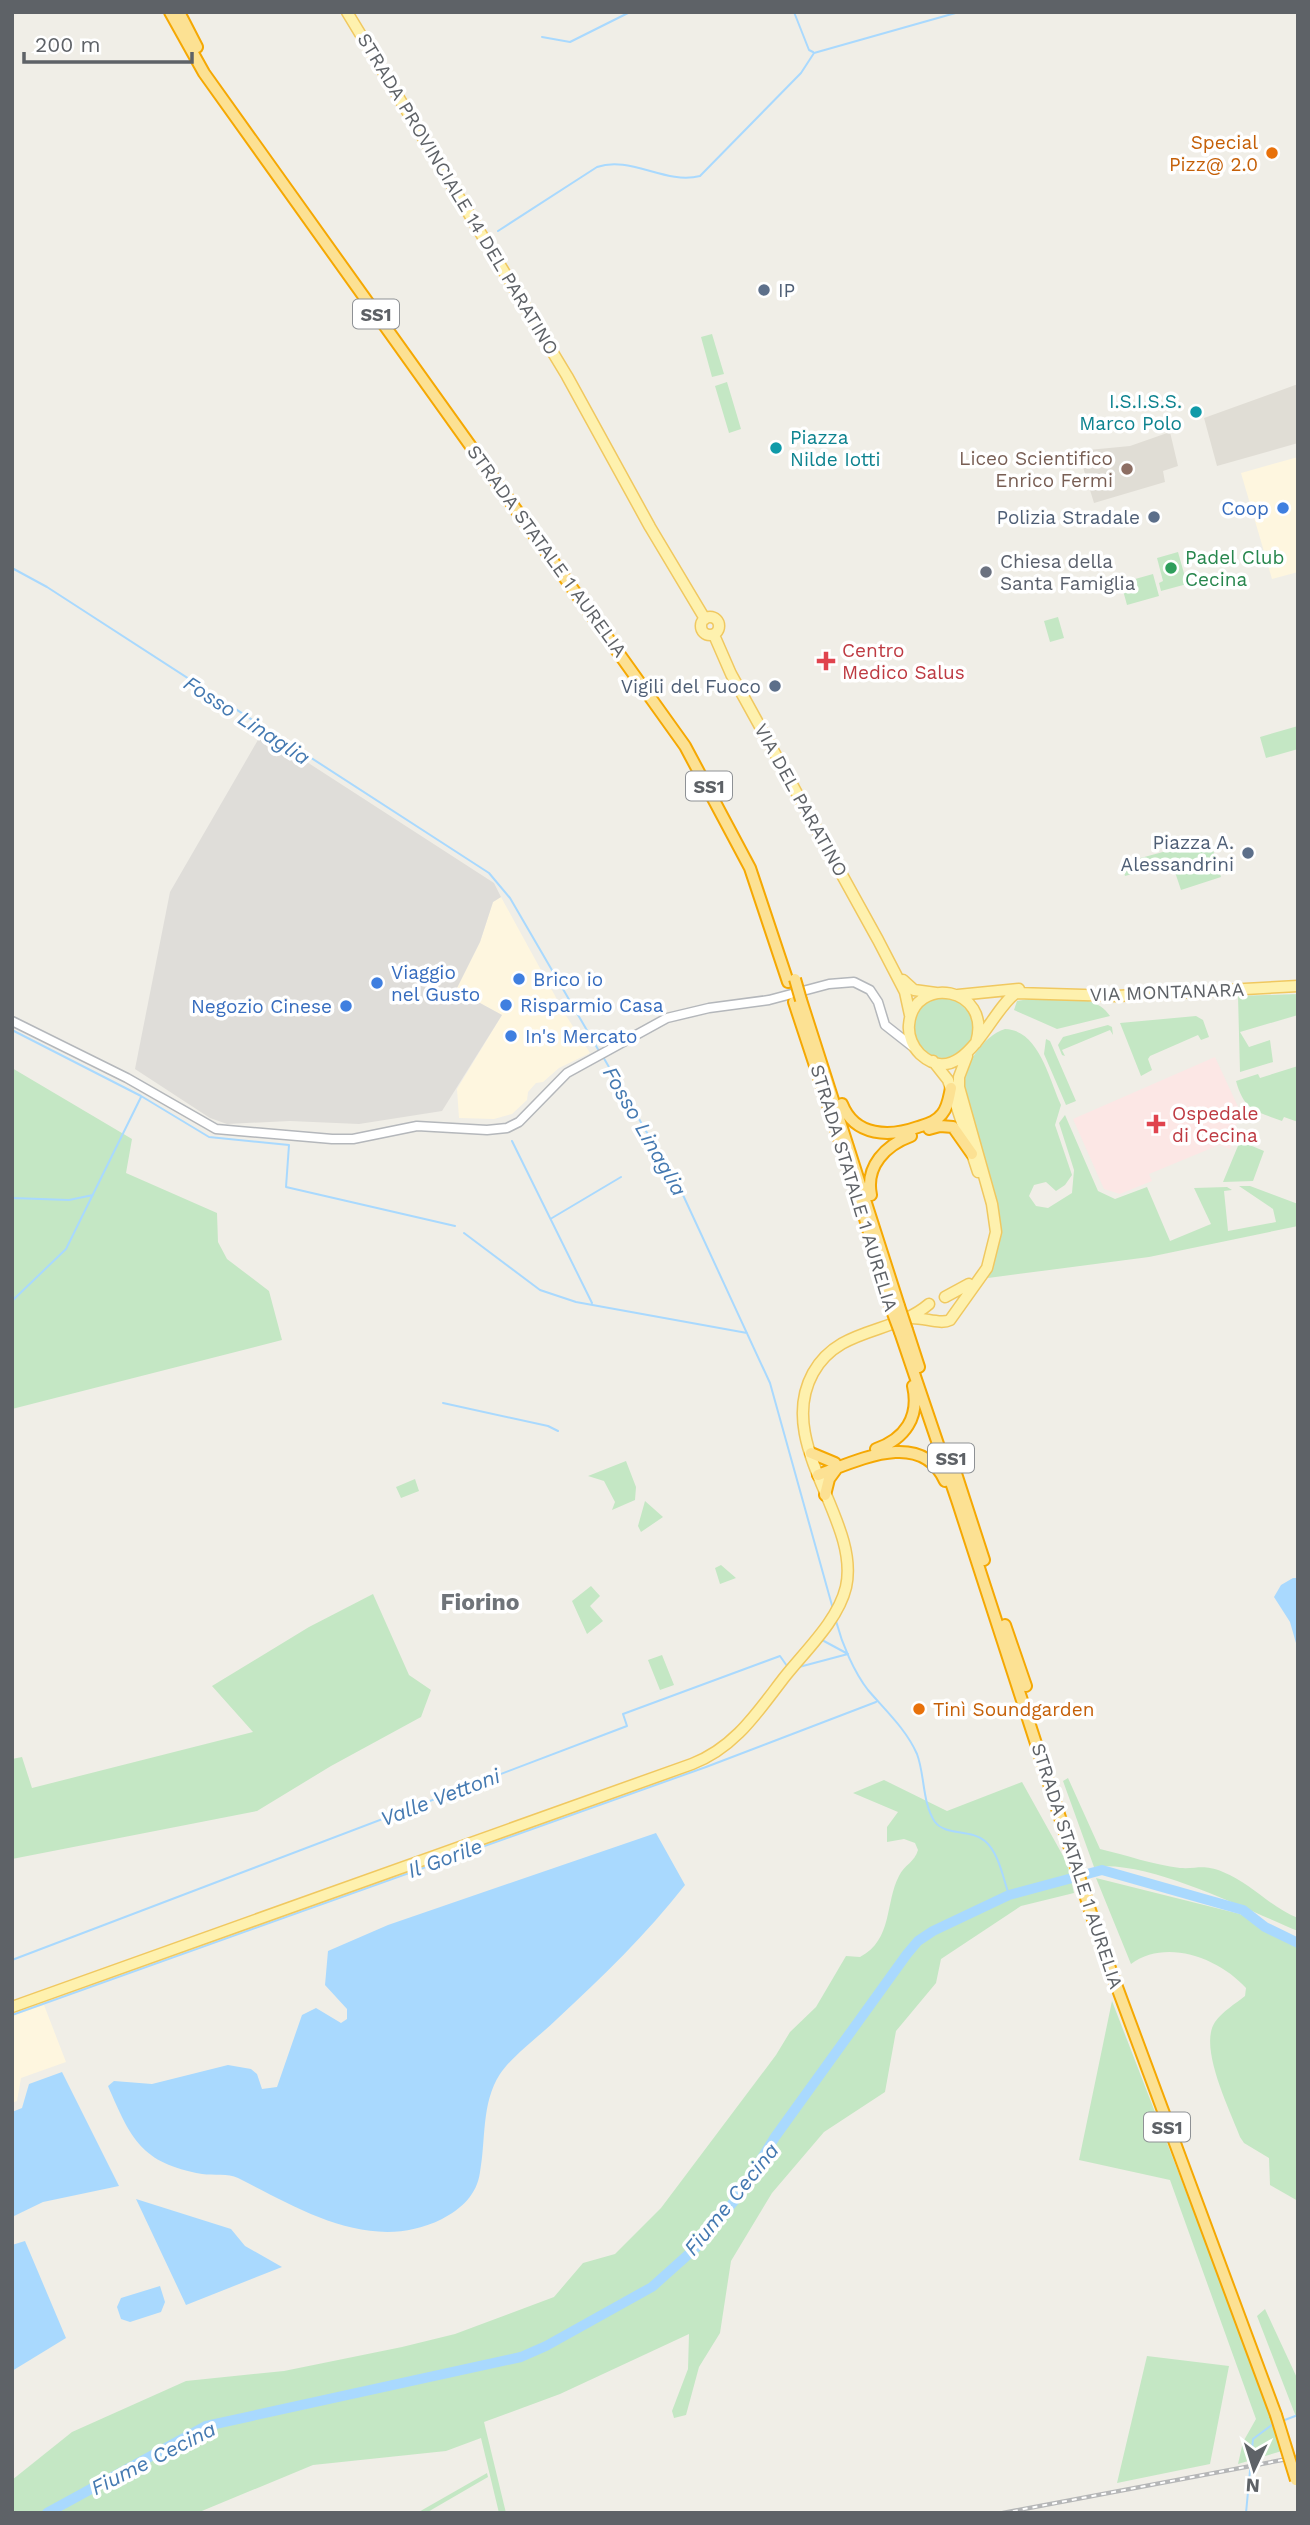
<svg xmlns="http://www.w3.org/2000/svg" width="1310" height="2525" viewBox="0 0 1310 2525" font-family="'Work Sans',sans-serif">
<rect width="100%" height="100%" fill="#f0eee7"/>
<!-- commercial -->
<path fill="#fef6df" d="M1298 457V572L1272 579 1241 473Z
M501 897 565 1014 590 1053 559 1068 543 1082 536 1083 528 1092 527 1100 512 1114 494 1119 459 1118 457 1089 502 1015 456 990 480 942 493 902Z
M44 2005 66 2062 21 2078 17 2101 12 2103V2016Z"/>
<!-- industrial -->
<path fill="#dfddd9" d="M262 733 494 883 501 897 493 902 480 942 456 990 502 1015 442 1111 359 1124 290 1121 227 1124 210 1118 135 1069 170 892Z"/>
<!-- education -->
<path fill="#e0ddd5" d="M1298 384V443L1217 466 1204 418Z
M1170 432 1178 466 1163 471 1165 482 1094 503 1078 451 1130 446Z"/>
<!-- medical -->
<path fill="#fce7e5" d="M1215 1057 1240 1111 1230 1149 1219 1145 1149 1174 1152 1181 1120 1194 1104 1189 1073 1119Z"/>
<!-- green -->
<path fill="#c4e7c4" d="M712 334 724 374 712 377 701 337Z
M727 382 741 429 729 433 715 386Z
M1178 552 1187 584 1161 591 1159 583 1163 581 1157 558Z
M1153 574 1159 596 1127 605 1121 583Z
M1058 617 1064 638 1050 642 1044 621Z
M1298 726V749L1266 758 1260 737Z
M1200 842 1201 847 1213 850 1221 877 1181 890 1172 863 1125 876 1122 863Z
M1298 994V1015L1240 1032 1249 1047 1270 1040 1273 1062 1240 1072 1238 996Z
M912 1027a31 31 0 1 1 62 0a31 31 0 1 1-62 0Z
M1035 998C1061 999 1095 993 1110 1016L1057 1029 1014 1010 1017 1001Z
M1196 1016 1203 1020 1209 1037 1201 1040 1198 1035 1150 1056 1148 1059 1152 1070 1141 1076 1120 1023Z
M1108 1025 1112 1027 1113 1035 1110 1030 1062 1050 1065 1056 1062 1055 1058 1045 1063 1037Z
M1005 1029C1039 1030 1049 1079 1061 1105L1055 1125 1072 1175 1065 1185 1056 1191 1046 1182 1034 1185 1029 1196 1036 1206 1048 1208 1072 1193 1074 1170 1059 1123 1065 1115 1098 1191 1115 1199 1147 1187 1170 1241 1211 1224 1194 1188 1227 1187 1232 1190 1224 1191 1228 1231 1276 1222 1273 1209 1239 1186H1250L1298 1204V1226L1149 1257 988 1278 999 1221 962 1087C964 1065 983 1036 1005 1029Z
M1046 1039 1050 1041 1076 1101 1066 1105 1044 1054Z
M1298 1066V1122L1284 1117 1282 1121C1255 1111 1244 1110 1236 1081L1258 1074 1260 1078Z
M12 1068 132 1139 126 1173 217 1213 218 1242 227 1259 269 1291 282 1340 12 1409Z
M1240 1141 1264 1151 1253 1181 1223 1182Z
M626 1461 636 1487 635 1500 612 1510 615 1502 604 1481 588 1476Z
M415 1479 419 1491 401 1498 396 1487Z
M645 1501 663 1517 641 1532 638 1526Z
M721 1565 736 1578 720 1584 715 1568Z
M591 1586 600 1596 590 1606 603 1621 587 1634 572 1601Z
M373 1594 409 1675 431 1690 421 1717 331 1766 257 1811 12 1859V1759L22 1757 32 1788 253 1732 212 1686 309 1627Z
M662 1655 674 1685 660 1690 648 1660Z
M1068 1778 1100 1849C1126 1855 1154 1865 1180 1868 1199 1869 1203 1864 1223 1872 1251 1883 1270 1907 1298 1918V1931C1247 1910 1148 1859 1094 1867L1063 1781Z
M884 1780 947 1811 1022 1782 1067 1863 1074 1893 1021 1906 941 1959 936 1983 896 2031 885 2092 824 2132 772 2193 731 2261 720 2333 699 2367 686 2415 674 2418 672 2411 688 2369 689 2334 560 2394 484 2422 506 2513H499L481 2438 446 2451 313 2465 197 2513H12V2480L72 2432 186 2381 284 2371 402 2347 455 2334 554 2297 583 2263 615 2254 661 2208 776 2055 790 2032 816 2007 846 1956 860 1957C893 1940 885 1902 899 1876 904 1865 915 1862 918 1850L915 1843 904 1839 887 1842V1827L898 1812 853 1793Z
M1096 1878 1240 1914 1298 1945V2201L1270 2185 1269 2158 1244 2143 1240 2137C1230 2110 1198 2047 1215 2022 1223 2011 1235 2004 1245 1996L1246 1988C1219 1958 1166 1938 1131 1964Z
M1112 2001 1248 2352 1282 2451 1238 2464 1243 2442 1256 2419 1170 2180 1079 2160Z
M1265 2309 1298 2380V2422L1257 2316Z
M1147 2356 1229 2366 1210 2464 1117 2483Z
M487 2473 488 2477 426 2513H417Z"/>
<!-- water -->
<path fill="#a9d9fe" d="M1293 1578H1298V1650L1290 1622 1274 1597 1281 1585Z
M656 1833 685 1885C646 1935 603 1976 557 2019 541 2035 512 2056 500 2074 481 2103 486 2141 480 2172 477 2195 461 2209 442 2219 372 2254 301 2210 238 2178 228 2173 214 2176 202 2174 141 2163 131 2139 108 2086L114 2081 152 2084 228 2065 251 2069 257 2074 262 2089 277 2087 302 2015 316 2008 341 2023 347 2019V2009L325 1985 328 1951 388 1925Z
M62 2072 119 2186 43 2202 12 2217V2112L22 2108 29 2084Z
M136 2199 231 2229 245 2246 282 2267 186 2305Z
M25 2241 66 2338 12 2371V2245Z
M160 2286 165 2302 161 2312 130 2322 121 2319 117 2307 121 2298Z"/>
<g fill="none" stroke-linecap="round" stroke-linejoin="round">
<!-- stream -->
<path stroke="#a9d9fe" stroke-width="2" d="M794 12 809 50 813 52
M542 37 570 42 630 12
M498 231 597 167C630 155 665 185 700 176L801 73 814 53 959 12
M12 568 47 587 489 873 510 898 599 1051
M12 1030 141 1096 209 1137 289 1145 286 1187 455 1226
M602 1055 683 1195 770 1383 833 1609
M512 1141 592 1303
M12 1198 69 1200 93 1195
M552 1218 621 1177
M464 1233 540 1290 576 1302 747 1333
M12 1301 66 1249 141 1097
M443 1403 548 1426 558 1431
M836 1621C842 1644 854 1672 868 1690 885 1710 906 1729 917 1754 925 1775 922 1803 935 1822 946 1836 971 1829 985 1841 999 1853 1003 1878 1009 1895
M822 1640 848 1654
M799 1667 848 1654
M12 1960 627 1726 623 1714 780 1656 787 1666
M12 2015 706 1767 876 1702
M1282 2421 1298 2415
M1246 2513 1253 2439 1273 2424"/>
<!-- river -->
<path stroke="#a9d9fe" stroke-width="10" d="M47 2513 206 2426 521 2357 546 2346 652 2287 700 2244 739 2195 775 2137 907 1954 918 1941 933 1931 1009 1895 1102 1870 1243 1910 1265 1927 1298 1943"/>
<!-- minor casing -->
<g stroke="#b4b7bb" stroke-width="11">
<path id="minor" d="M12 1021 127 1078 216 1129 332 1139H353L417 1126 487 1130 507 1128 519 1122 567 1073 667 1018 709 1008 769 1000 829 984 854 982 870 990 878 1002 885 1025 913 1047"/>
</g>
<!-- major casing -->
<g stroke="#f0c860" stroke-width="13">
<path id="major" d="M347 12 567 376 650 527 705 619
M701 626a9 9 0 1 1 18 0a9 9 0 1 1-18 0Z
M714 635 731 674 878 940 905 992 910 1015
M903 980 914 990 936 993
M958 995 1019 989
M976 1043C993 986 913 974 909 1025 908 1036 913 1047 920 1054 963 1093 990 1010 1016 993L1117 996 1298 986
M933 1061 948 1080 978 1172
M945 1297 969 1284
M909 1318C924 1317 940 1325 950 1320L987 1268 996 1232 992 1204 959 1087V1077L967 1056
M12 2007 692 1764C734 1748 757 1713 783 1679 804 1652 838 1621 846 1587 861 1520 774 1444 813 1373 839 1326 893 1335 929 1304"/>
</g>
<!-- highway casing -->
<g stroke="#f5a803" stroke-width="14">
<path id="highway" d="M170 12 204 73 685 746 750 868 788 982
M179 12 197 47
M801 1000 899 1306
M794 1002 861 1205 891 1308
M842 1104C855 1137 890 1137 918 1127 927 1124 936 1122 942 1114 948 1107 949 1097 951 1088
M929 1129 940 1126 953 1127 972 1154
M871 1195C865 1166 886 1145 911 1136
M907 1330 919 1367
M900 1332 958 1503 1101 1944 1276 2415
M876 1449C905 1439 920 1417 913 1386
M811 1453 835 1463
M950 1455 984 1560
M818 1475C857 1461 921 1428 945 1481
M825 1495 829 1479 837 1468
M1005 1625 1026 1686"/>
</g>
<!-- minor -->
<use href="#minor" stroke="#fff" stroke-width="8"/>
<!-- major -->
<use href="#major" stroke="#fef1ae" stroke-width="10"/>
<!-- highway -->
<use href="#highway" stroke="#fce193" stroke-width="10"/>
<!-- rail casing -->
<g stroke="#b5b6b7" stroke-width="4.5">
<path id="rail" d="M1003 2513 1298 2457"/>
</g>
<!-- rail -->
<use href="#rail" stroke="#fff" stroke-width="2" stroke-dasharray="5" stroke-linecap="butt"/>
<!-- highway-bridge casing -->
<g stroke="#f5a803" stroke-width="14" stroke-linecap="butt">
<path id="highway-bridge" d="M795 979 801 1000
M899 1306 907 1330
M891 1308 900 1332
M1276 2415 1296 2480"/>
</g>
<!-- highway-bridge -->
<use href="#highway-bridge" stroke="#fce193" stroke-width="10"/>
</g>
<!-- markers -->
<g fill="#e8710a" stroke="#fff" stroke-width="2.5">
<circle cx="1272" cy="153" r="7"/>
<circle cx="919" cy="1709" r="7"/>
</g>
<g fill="#5c6f8a" stroke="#fff" stroke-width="2.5">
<circle cx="764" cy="290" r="7"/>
<circle cx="1154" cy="517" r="7"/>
<circle cx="775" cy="686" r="7"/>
<circle cx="1248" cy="853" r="7"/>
</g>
<g fill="#0f9aa8" stroke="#fff" stroke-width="2.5">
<circle cx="1196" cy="412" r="7"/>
<circle cx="776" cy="448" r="7"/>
</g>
<circle fill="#8d6e63" stroke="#fff" stroke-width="2.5" cx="1127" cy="469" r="7"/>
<g fill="#3f7fe0" stroke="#fff" stroke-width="2.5">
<circle cx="1283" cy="508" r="7"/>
<circle cx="519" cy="979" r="7"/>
<circle cx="377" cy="983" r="7"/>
<circle cx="506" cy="1005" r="7"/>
<circle cx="346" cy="1006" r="7"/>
<circle cx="511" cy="1036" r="7"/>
</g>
<circle fill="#2e9e5b" stroke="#fff" stroke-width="2.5" cx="1171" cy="568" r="7"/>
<circle fill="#6b7280" stroke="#fff" stroke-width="2.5" cx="986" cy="572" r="7"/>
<g fill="#e0444e" stroke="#fff" stroke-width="2.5">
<path d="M822.5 650.5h7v7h7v7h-7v7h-7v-7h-7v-7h7z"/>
<path d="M1152.5 1113.5h7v7h7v7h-7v7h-7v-7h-7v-7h7z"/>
</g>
<g text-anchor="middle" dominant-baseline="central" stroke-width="7" stroke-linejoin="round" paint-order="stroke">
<!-- shield labels -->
<g fill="#fff" stroke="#8e9195" stroke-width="2">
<rect x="353" y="299.5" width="46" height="29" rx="5"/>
<rect x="686" y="771.5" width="46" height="29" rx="5"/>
<rect x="928" y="1443.5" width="46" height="29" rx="5"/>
<rect x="1144" y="2112.5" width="46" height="29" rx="5"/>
</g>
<g font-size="18" font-weight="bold" fill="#5e6267">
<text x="376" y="314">SS1</text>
<text x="709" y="786">SS1</text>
<text x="951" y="1458">SS1</text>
<text x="1167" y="2127">SS1</text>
</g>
<!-- food labels -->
<g font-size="19" fill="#c56008" stroke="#fff" text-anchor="end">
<text x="1258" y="142">Special<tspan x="1258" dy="22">Pizz@ 2.0</tspan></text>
<text x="933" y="1709" text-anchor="start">Tinì Soundgarden</text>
</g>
<!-- street labels -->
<g font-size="19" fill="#5e6267" stroke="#fff">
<text transform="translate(458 194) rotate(59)">STRADA PROVINCIALE 14 DEL PARATINO</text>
<text transform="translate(547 551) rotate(54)">STRADA STATALE 1 AURELIA</text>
<text transform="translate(801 800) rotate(61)">VIA DEL PARATINO</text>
<text transform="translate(1167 992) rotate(-2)">VIA MONTANARA</text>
<text transform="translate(854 1188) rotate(73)">STRADA STATALE 1 AURELIA</text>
<text transform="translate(1077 1866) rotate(72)">STRADA STATALE 1 AURELIA</text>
</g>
<!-- service labels -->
<g font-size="19" fill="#4e5e75" stroke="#fff" text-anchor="end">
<text x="778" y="290" text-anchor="start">IP</text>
<text x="1140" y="517">Polizia Stradale</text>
<text x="761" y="686">Vigili del Fuoco</text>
<text x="1234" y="842">Piazza A.<tspan x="1234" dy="22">Alessandrini</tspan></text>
</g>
<!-- culture labels -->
<g font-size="19" fill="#0d838f" stroke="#fff" text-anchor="end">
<text x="1182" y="401">I.S.I.S.S.<tspan x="1182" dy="22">Marco Polo</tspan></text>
<text x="790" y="437" text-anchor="start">Piazza<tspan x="790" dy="22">Nilde Iotti</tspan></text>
</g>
<!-- education labels -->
<g font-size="19" fill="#785e54" stroke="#fff" text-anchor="end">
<text x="1113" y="458">Liceo Scientifico<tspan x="1113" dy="22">Enrico Fermi</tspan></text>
</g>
<!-- shop labels -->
<g font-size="19" fill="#366cbe" stroke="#fff" text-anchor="start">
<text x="1269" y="508" text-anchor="end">Coop</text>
<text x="391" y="972">Viaggio<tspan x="391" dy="22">nel Gusto</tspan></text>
<text x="533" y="979">Brico io</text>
<text x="520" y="1005">Risparmio Casa</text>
<text x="332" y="1006" text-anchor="end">Negozio Cinese</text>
<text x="525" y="1036">In's Mercato</text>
</g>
<!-- leisure labels -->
<g font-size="19" fill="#27864d" stroke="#fff" text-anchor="start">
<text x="1185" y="557">Padel Club<tspan x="1185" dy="22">Cecina</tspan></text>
</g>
<!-- worship labels -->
<g font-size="19" fill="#5b616d" stroke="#fff" text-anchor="start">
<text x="1000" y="561">Chiesa della<tspan x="1000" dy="22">Santa Famiglia</tspan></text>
</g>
<!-- health labels -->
<g font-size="19" fill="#be3a42" stroke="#fff" text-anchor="start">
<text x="842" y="650">Centro<tspan x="842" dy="22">Medico Salus</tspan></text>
<text x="1172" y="1113">Ospedale<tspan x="1172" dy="22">di Cecina</tspan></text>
</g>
<!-- water labels -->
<g font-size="21" font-style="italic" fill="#4479b1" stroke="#fff">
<text transform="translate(247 720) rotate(33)">Fosso Linaglia</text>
<text transform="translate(645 1131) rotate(60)">Fosso Linaglia</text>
<text transform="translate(440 1797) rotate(-21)">Valle Vettoni</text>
<text transform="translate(445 1858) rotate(-20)">Il Gorile</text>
<text transform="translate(731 2199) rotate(-51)">Fiume Cecina</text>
<text transform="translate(153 2458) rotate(-27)">Fiume Cecina</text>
</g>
<!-- quarter labels -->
<g font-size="23" font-weight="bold" fill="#6f7479" stroke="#fff">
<text x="480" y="1602">Fiorino</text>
</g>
</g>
<!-- border -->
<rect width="1310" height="2525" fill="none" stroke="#5e6267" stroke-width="28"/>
<!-- north arrow -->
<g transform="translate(1254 2469) rotate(184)" stroke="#ffffff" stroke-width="5" paint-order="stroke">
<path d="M0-5L12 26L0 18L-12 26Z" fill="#5e6267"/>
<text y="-10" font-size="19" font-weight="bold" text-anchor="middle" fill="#5e6267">N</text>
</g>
<!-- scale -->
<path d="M24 52v10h168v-10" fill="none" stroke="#5e6267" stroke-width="3.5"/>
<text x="35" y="52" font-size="21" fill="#5e6267" stroke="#ffffff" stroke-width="5" paint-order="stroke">200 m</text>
</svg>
